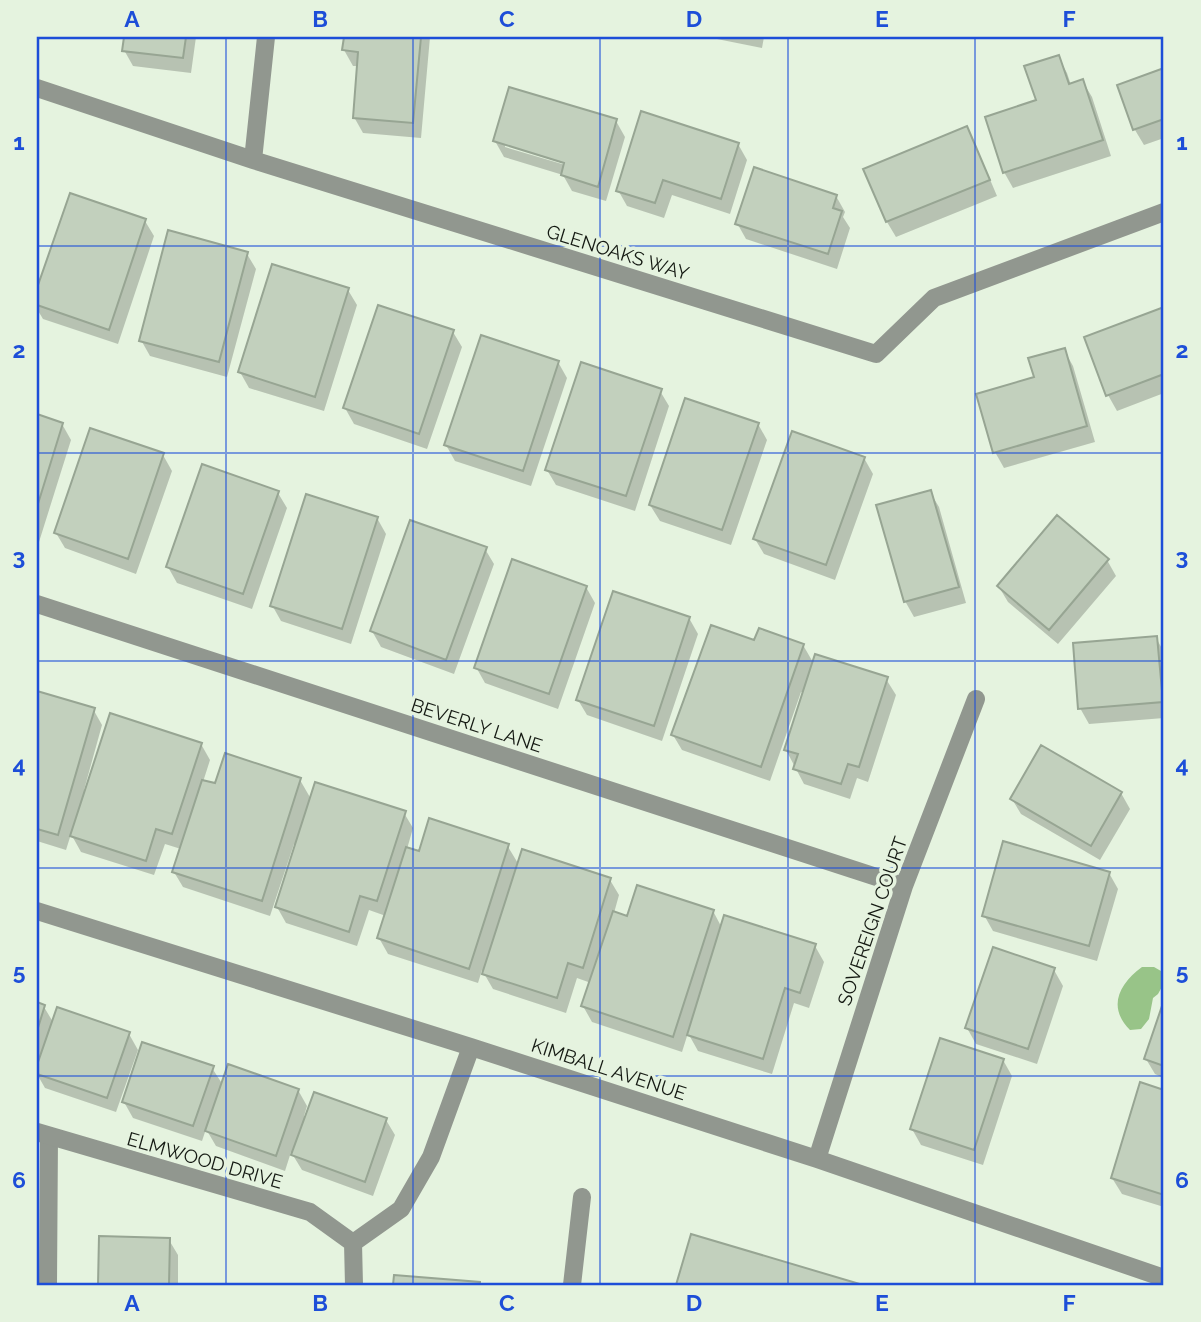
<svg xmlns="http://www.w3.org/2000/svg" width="1201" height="1322" viewBox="0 0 1201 1322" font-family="Raleway,sans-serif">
<rect width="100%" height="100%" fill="#e5f3df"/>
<!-- water -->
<path fill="#98c488" d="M1142 967H1154L1161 971 1163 985 1158 994 1153 998 1149 1019 1141 1029 1130 1030C1107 1007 1119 984 1142 967Z"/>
<!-- shadow -->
<path fill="#0003" fill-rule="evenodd" d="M125 37H196L191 73 133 66 124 50Z
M345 37H430L421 138 363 133 354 117 359 66H353L344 50Z
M707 37H764L762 48Z
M1058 57 1067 73 1071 85 1083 82 1092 97 1111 156 1013 188 1004 172Z
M1164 70V138L1144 145 1135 130 1119 86Z
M616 121 625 137 606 201 572 191 563 175 504 157 495 141ZM505 143 573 164 572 167 505 147Z
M966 128 975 144 997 196 896 237 887 222 866 170Z
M738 144 747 160 730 214 672 195 664 218 627 206 618 190Z
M71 195 145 221 154 236 118 344 43 319 37 309V294Z
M836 196 845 212 843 217 850 228 837 269 746 239 737 223Z
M247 254 256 269 227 377 150 356 141 340Z
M348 290 357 305 324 411 249 388 240 372Z
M1164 309V393L1117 411 1108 395 1086 338Z
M453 332 462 347 427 449 354 424 345 408Z
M1064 350 1073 366 1095 442 1004 468 995 452Z
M558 362 567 378 531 486 455 461 446 445Z
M660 391 669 406 635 511 556 485 547 470Z
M37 416 62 424 71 440 39 542 37 541Z
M758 424 767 440 731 545 660 521 650 505Z
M163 455 172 471 136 574 65 548 56 533Z
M864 458 873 474 835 580 764 554 755 539Z
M930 492 939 507 966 603 914 617 905 601Z
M278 493 287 508 252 609 177 583 168 567Z
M377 518 386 534 351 644 281 621 272 605Z
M485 549 494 564 454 674 381 647 372 631Z
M1107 560 1116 576 1058 644 1008 602 999 587Z
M586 587 595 603 558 709 485 683 476 667Z
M689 618 698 634 662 741 587 715 578 700Z
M1156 638 1164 652V718L1089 724 1080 708Z
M755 642 803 645 814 664 886 679 896 695 868 782 857 778 850 799 804 784 786 750 804 693 801 692 770 781 682 750 673 735Z
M37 693 93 709 102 725 84 790 87 791 201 744 210 760 203 782 216 786 300 780 311 799 404 813 413 828 407 849 420 853 507 845 519 865 610 880 619 895 614 913 628 918 713 911 722 928 815 946 824 962 809 1008 794 1003 772 1074 698 1051 688 1033 682 1052 592 1022 583 1006 591 983 577 978 566 1013 493 989 482 970 478 983 388 954 379 938 386 916 369 910 357 946 286 923 277 907 297 845 294 844 270 916 183 887 174 872 181 849 165 844 154 875 81 852 71 834 66 850 37 841Z
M1121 793 1130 809 1100 860 1021 814 1012 799Z
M1109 873 1118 889 1097 961 993 931 984 915Z
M1054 970 1063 986 1037 1064 976 1044 967 1028Z
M37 1004 44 1007 53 1022 129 1034 138 1050 116 1112 45 1088 37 1074Z
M1164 1005V1078L1155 1074 1146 1059Z
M1003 1060 1012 1076 983 1165 921 1145 912 1129Z
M212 1068 223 1085 298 1090 307 1106 304 1116 307 1117 386 1120 395 1135 373 1196 302 1170 291 1152 285 1171 216 1146 206 1129 202 1141 133 1118 124 1102Z
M1142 1084 1164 1091V1207L1122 1194 1112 1178Z
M692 1236 857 1285H677Z
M101 1237 169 1240 178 1255V1285H100Z"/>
<!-- building -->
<path fill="#c2d0bd" stroke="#97a593" stroke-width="2" d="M124 37H186L183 58 122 51Z
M344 37H421L413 123 353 118 358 52 342 50Z
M1059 55 1069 84 1083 79 1103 140 1003 173 985 117 1036 100 1024 66Z
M1164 68V119L1133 130 1117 85Z
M509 87 617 119 598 187 561 175 564 163 493 141Z
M641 111 739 143 721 199 663 180 655 203 616 191Z
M967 126 990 180 886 222 863 169Z
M754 167 837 195 833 208 842 211 828 254 735 224Z
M70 193 146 219 109 330 37 305V288Z
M168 230 248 252 219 362 139 341Z
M272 264 349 288 315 397 238 372Z
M378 305 454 330 419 434 343 408Z
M1164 307V374L1106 396 1084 337Z
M481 335 559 361 523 471 444 445Z
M1065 348 1087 426 993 453 976 394 1034 377 1028 358Z
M581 362 662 389 626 496 545 470Z
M685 398 759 423 722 530 649 505Z
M37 414 63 423 37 507Z
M90 428 164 453 128 559 54 533Z
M792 431 865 457 826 565 753 539Z
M202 464 279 491 243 594 166 567Z
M931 490 959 587 904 602 876 505Z
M306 494 378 517 342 629 270 606Z
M1057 515 1109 559 1049 630 997 586Z
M410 520 487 547 446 660 370 631Z
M512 559 587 586 549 694 474 668Z
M613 591 690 617 654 726 576 700Z
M711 625 754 640 759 628 804 644 761 767 671 735Z
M1157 636 1163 702 1078 709 1073 643Z
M815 654 888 677 859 767 848 764 841 784 793 769 798 754 784 750Z
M37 691 95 708 58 835 37 829Z
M110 713 202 743 172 834 156 829 146 861 70 836Z
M1041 745 1122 792 1091 846 1010 799Z
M225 753 301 778 262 901 172 872 202 780 215 783Z
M315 782 406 811 377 901 360 896 349 932 275 907Z
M429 818 509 844 469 969 377 938 406 847 419 851Z
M1003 841 1110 872 1089 946 982 916Z
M522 849 611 878 583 968 568 963 557 998 482 974Z
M637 885 714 910 673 1037 581 1006 613 911 627 916Z
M724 915 816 944 800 993 785 988 763 1059 687 1035Z
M993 947 1055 968 1028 1049 965 1028Z
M1164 1000V1066L1144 1059Z
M37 1002 45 1005 37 1031Z
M57 1007 130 1032 107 1098 37 1074V1065Z
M940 1038 1004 1059 974 1150 910 1129Z
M142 1042 214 1066 193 1126 122 1102Z
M228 1064 299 1089 276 1156 205 1131Z
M1140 1082 1164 1090V1195L1111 1178Z
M314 1092 387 1118 365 1182 291 1155Z
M691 1234 863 1285H676Z
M99 1236 170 1238 169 1285H98Z
M394 1275 480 1282V1285H393Z"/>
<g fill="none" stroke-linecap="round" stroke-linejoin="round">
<!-- service -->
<path stroke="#91978f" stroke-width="18" d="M48 1285 49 1136
M572 1285 582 1197"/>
<!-- minor -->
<path stroke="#91978f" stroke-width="18" d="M37 88 253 160 876 354 934 298 1164 212
M253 160 266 37
M37 604 904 886
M37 911 471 1047 817 1159 1164 1278
M37 1132 310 1212 353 1243 354 1285
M817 1159 904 886 976 699
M353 1243 401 1209 431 1157 471 1047"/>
</g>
<!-- grid -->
<path fill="none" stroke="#1d4ed8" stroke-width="2" stroke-opacity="0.55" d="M226 37V1285M413 37V1285M600 37V1285M788 37V1285M975 37V1285M37 246H1164M37 453H1164M37 661H1164M37 868H1164M37 1076H1164"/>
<g text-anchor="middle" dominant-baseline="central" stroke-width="7" stroke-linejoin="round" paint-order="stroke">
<!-- street labels -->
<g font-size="19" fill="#141912" stroke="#e5f3df">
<text transform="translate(618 252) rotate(17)">GLENOAKS WAY</text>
<text transform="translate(477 725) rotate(18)">BEVERLY LANE</text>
<text transform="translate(872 921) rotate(-71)">SOVEREIGN COURT</text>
<text transform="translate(609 1069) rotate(18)">KIMBALL AVENUE</text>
<text transform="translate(205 1160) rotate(16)">ELMWOOD DRIVE</text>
</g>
</g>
<!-- border -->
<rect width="1201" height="1322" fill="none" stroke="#e5f3df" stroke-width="77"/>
<rect x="38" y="38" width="1124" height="1246" fill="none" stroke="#1d4ed8" stroke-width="2.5"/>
<g font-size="23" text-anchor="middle" font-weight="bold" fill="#1d4ed8">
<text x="132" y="27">A</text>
<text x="320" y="27">B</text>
<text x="507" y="27">C</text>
<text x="694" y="27">D</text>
<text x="882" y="27">E</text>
<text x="1069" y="27">F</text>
<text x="19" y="150">1</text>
<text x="1182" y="150">1</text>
<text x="19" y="358">2</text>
<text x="1182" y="358">2</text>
<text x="19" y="565">3</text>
<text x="1182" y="565">3</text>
<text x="19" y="773">4</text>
<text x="1182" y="773">4</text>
<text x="19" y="980">5</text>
<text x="1182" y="980">5</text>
<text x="19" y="1188">6</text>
<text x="1182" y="1188">6</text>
<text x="132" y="1311">A</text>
<text x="320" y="1311">B</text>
<text x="507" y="1311">C</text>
<text x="694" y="1311">D</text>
<text x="882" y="1311">E</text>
<text x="1069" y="1311">F</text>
</g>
</svg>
